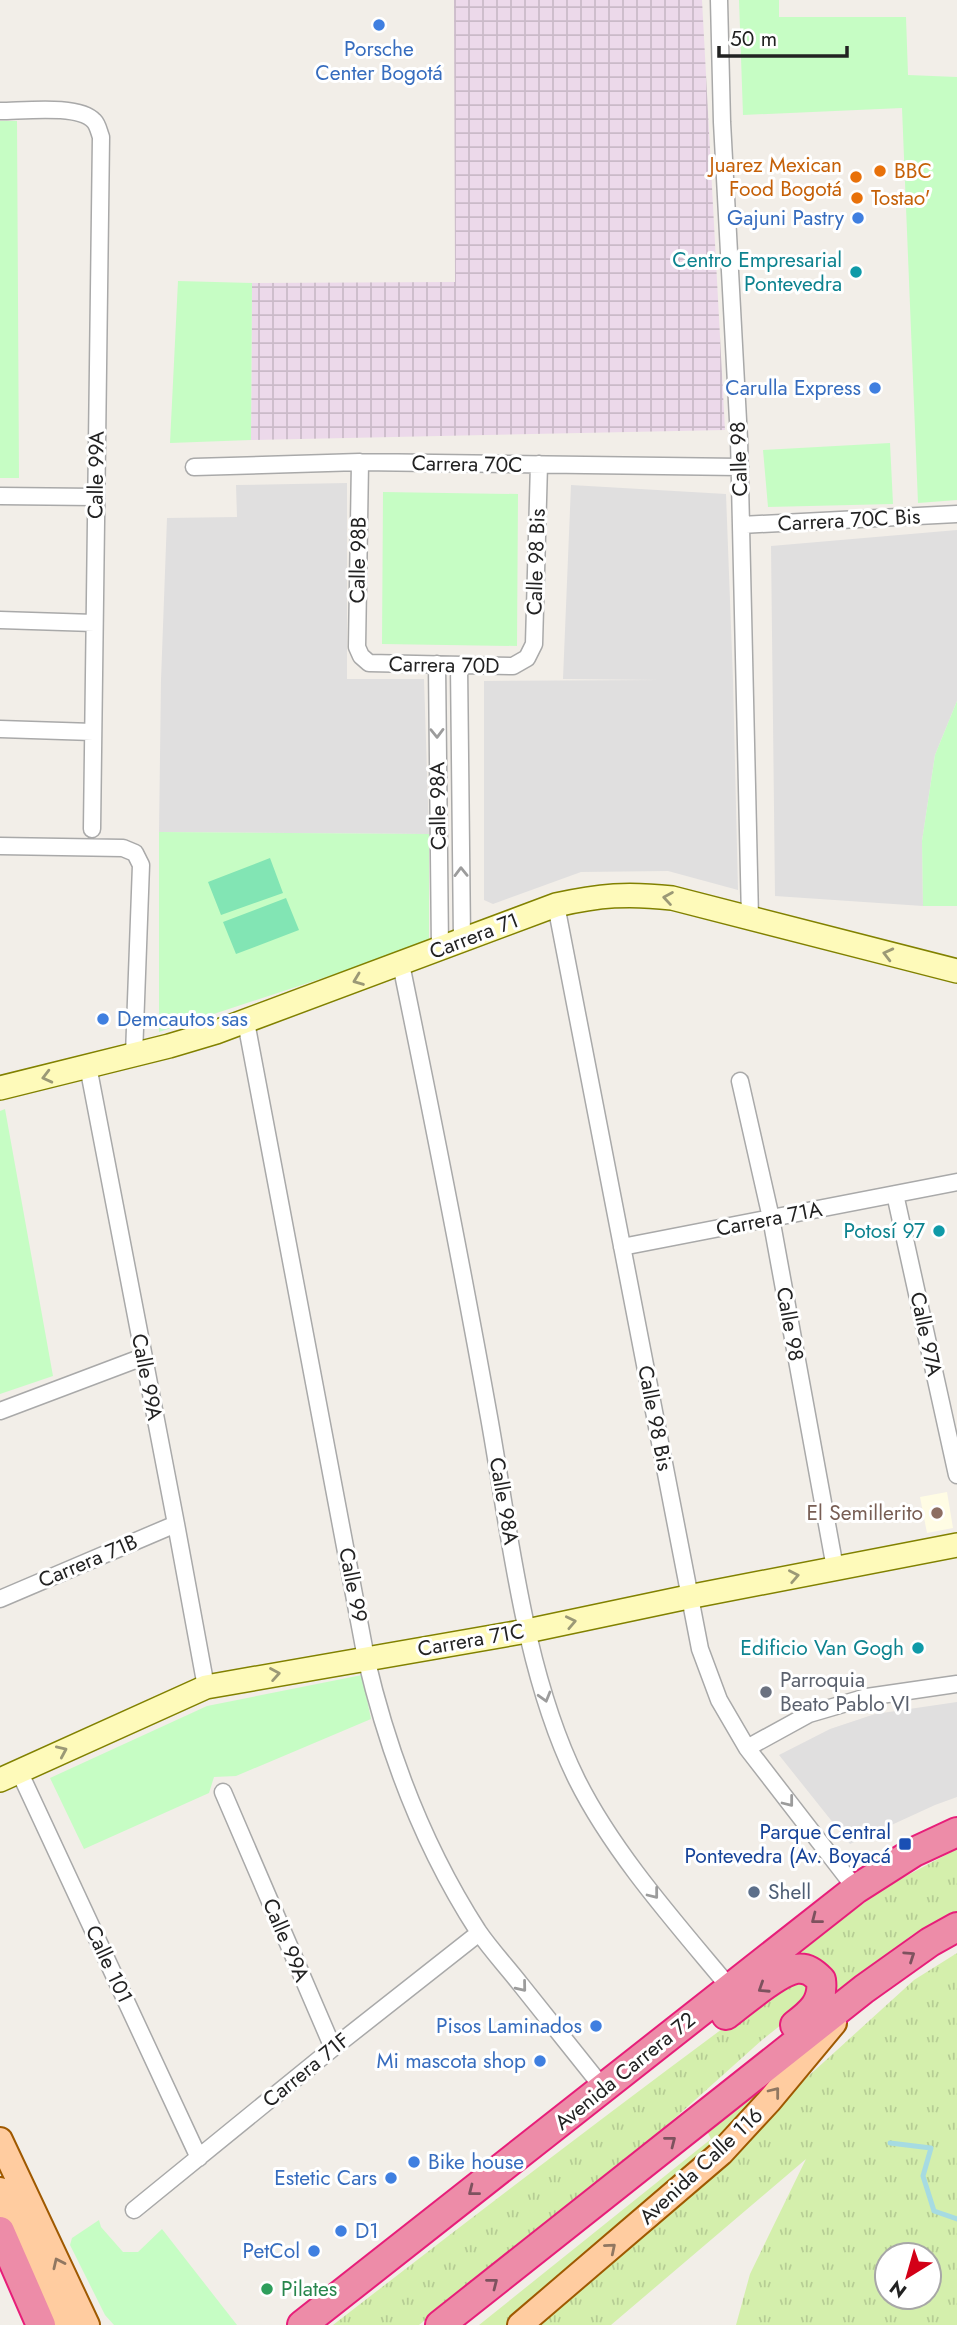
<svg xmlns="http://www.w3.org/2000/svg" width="957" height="2325" viewBox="0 0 957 2325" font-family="Jost,sans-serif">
<defs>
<pattern id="industrial-grid" width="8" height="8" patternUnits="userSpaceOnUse" patternTransform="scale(1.75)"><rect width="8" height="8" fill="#ecd9ea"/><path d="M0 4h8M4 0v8" fill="none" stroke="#cabac8"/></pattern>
<pattern id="grass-tufts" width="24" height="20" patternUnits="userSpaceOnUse" patternTransform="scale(1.75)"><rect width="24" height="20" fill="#d4efac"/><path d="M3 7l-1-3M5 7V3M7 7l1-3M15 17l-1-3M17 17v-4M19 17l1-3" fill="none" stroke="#b6cd94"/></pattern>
</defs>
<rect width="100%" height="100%" fill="#f2eee8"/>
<!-- residential -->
<path fill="#e0dfdf" d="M347 483V679H424L429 834 159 832 161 680 167 518 237 517 236 485Z
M571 485 726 494 733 680 738 890 668 871 581 872 493 904 484 900V681L659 680 563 679Z
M957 530V701L935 755 922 841 923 906 775 896 771 546Z
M957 1702V1797L935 1805 850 1844 779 1755 830 1729 875 1714Z"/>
<!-- industrial -->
<path fill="url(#industrial-grid)" d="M454 0H702L725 430 251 440 252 283 455 282Z"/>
<!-- education -->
<path fill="#fffce4" d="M947 1492 953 1528 927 1533 920 1497Z"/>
<!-- grass -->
<path fill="url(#grass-tufts)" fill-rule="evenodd" d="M957 1849V1912L912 1935 828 2000C833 1964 832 1962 796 1956L850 1913 891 1884Z
M957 1953V2325H736L750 2274 806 2159 611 2325H479L711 2139 707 2131 774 2080 722 2137 665 2192 543 2288 558 2307 712 2173 803 2081 914 1980ZM887 2255H929V2297H887Z
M797 1980 805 1985 809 1997 801 2009 762 2040 647 2143 419 2325H333C480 2211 627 2099 776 1989Z"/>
<!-- park -->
<path fill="#c6fdc4" d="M739 0H779V17H906L908 75 957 77V500L918 503 902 108 743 115Z
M0 121H17L19 478H0Z
M178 281 252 283 251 440 170 443Z
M890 443 893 504 768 507 763 450Z
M383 492 518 494 517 646 382 644Z
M957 701V906H923L922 841 935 755Z
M159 832 429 834V943L159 1032Z
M5 1109 53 1376 0 1394V1111Z
M362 1675 371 1719 236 1776 214 1777 209 1793 84 1849 50 1778 207 1706Z
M99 2220 101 2227 123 2252H138L162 2229 237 2325H114L105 2315 70 2245 72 2238Z"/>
<!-- pitch -->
<path fill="#82e5b4" d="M270 858 283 893 221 915 208 882Z
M286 898 299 930 236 954 223 922Z"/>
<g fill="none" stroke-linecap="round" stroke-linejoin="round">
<!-- stream -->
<path stroke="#a6dbe2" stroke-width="5" d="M890 2143 931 2148 923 2176 934 2211 957 2219"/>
<!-- street casing -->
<g stroke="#a9a9a9" stroke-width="19">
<path id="street" d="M719 0 722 122 739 439 750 918
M0 111C23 111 79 104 94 121 98 125 99 132 101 137L92 829
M360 462 357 647 361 656 369 663 513 666 527 658 534 644 539 464
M194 467 360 462 740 467
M0 496 96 497
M741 525 957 514
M0 620 94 623
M437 664 440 949
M459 665 462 940
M0 729 93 732
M0 846 123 848 135 853 141 865 134 1055
M556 905 700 1649 719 1700 747 1748 856 1889
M401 964C432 1115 462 1266 489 1417 510 1534 524 1673 577 1780 614 1854 677 1924 730 1988
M246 1022 366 1658C389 1756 423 1846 478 1931 491 1950 507 1967 521 1985 549 2020 576 2054 604 2089
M88 1066 176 1524 206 1687
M740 1081 771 1218 835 1568
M895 1194 957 1475
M622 1247 957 1182
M0 1411 143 1357
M0 1599 176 1524
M747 1748 809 1714 867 1697 957 1684
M19 1771 199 2158
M223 1792 333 2048
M134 2210 333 2048 479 1933"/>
</g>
<!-- secondary casing -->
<g stroke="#818100" stroke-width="26">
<path id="secondary" d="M0 1088 169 1046 216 1032 556 905C600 895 628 893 672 898L957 971
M0 1780 206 1687 527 1631 688 1597 957 1545"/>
</g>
<!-- primary casing -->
<g stroke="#9f5900" stroke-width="28">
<path id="primary" d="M0 2140 87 2325
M0 2190 63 2325
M520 2325 721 2153 769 2101 834 2023"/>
</g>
<!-- highway casing -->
<g stroke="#e71e79" stroke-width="32">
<path id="highway" d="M726 2015C742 2003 777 1972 796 1969 807 1967 814 1973 821 1980 824 2002 811 2013 795 2025
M0 2231 41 2325
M302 2325 856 1889 914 1852 957 1832
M440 2325 864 1989 930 1942 957 1927"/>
</g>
<!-- street -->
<use href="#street" stroke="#fff" stroke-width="16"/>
<!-- secondary -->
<use href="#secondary" stroke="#fefaba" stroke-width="23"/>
<!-- primary -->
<use href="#primary" stroke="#ffcca0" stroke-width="24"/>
<!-- highway -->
<use href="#highway" stroke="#ed8ca8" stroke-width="28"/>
</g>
<!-- one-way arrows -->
<defs><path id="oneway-chevron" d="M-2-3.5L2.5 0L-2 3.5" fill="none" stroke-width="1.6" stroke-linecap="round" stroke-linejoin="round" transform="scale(1.75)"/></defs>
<g stroke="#9c9c9c">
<use href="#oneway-chevron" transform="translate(437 733) rotate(89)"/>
<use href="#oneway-chevron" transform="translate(461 872) rotate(-91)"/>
<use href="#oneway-chevron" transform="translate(545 1697) rotate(74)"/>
<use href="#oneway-chevron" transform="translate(789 1802) rotate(52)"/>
<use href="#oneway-chevron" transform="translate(654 1894) rotate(52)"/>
<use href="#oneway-chevron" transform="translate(522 1987) rotate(51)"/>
</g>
<g stroke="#9b9976">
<use href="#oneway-chevron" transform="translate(668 898) rotate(-171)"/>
<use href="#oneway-chevron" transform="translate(888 954) rotate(-166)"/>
<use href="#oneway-chevron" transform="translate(358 980) rotate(159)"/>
<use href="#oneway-chevron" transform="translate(47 1077) rotate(166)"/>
<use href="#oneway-chevron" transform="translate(794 1576) rotate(-11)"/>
<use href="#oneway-chevron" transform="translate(571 1622) rotate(-12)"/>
<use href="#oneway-chevron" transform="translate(275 1674) rotate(-10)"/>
<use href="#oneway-chevron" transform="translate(62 1751) rotate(-24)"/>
</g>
<g stroke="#7d525e">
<use href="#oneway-chevron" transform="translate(816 1919) rotate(142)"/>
<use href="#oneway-chevron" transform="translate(910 1956) rotate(-34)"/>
<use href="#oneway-chevron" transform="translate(763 1988) rotate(147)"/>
<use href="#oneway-chevron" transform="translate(671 2141) rotate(-38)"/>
<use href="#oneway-chevron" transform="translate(473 2191) rotate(142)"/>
<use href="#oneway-chevron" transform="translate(493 2283) rotate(-38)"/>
</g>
<g stroke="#907761">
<use href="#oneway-chevron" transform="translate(775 2092) rotate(-52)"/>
<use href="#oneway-chevron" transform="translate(611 2248) rotate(-40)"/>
<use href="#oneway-chevron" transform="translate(58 2263) rotate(-115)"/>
</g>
<!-- markers -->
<g fill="#3f7fe0" stroke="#fff" stroke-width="2.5">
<circle cx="379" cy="25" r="7"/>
<circle cx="858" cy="218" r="7"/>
<circle cx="875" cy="388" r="7"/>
<circle cx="103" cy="1019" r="7"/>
<circle cx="596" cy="2026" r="7"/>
<circle cx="540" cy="2061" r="7"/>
<circle cx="414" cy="2162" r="7"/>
<circle cx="391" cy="2178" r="7"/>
<circle cx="341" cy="2231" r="7"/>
<circle cx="314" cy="2251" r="7"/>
</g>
<g fill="#e8710a" stroke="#fff" stroke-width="2.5">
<circle cx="880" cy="171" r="7"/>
<circle cx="856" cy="177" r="7"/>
<circle cx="857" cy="198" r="7"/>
</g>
<g fill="#0f9aa8" stroke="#fff" stroke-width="2.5">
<circle cx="856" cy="272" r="7"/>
<circle cx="939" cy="1231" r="7"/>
<circle cx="918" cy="1648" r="7"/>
</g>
<circle fill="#8d6e63" stroke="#fff" stroke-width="2.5" cx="937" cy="1513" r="7"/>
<circle fill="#6b7280" stroke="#fff" stroke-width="2.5" cx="766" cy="1692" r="7"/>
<rect fill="#1a4fb4" stroke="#fff" stroke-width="2.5" x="898" y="1837" width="14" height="14" rx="3.5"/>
<circle fill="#5c6f8a" stroke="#fff" stroke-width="2.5" cx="754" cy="1892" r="7"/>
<circle fill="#2e9e5b" stroke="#fff" stroke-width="2.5" cx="267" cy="2289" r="7"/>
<g text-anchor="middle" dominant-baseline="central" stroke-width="6" stroke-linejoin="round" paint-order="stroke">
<!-- shop labels -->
<g font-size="21" fill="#366cbe" stroke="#fff" text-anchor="end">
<text x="379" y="49" text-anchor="middle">Porsche<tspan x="379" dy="24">Center Bogotá</tspan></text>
<text x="844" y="218">Gajuni Pastry</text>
<text x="861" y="388">Carulla Express</text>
<text x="117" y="1019" text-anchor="start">Demcautos sas</text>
<text x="582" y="2026">Pisos Laminados</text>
<text x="526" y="2061">Mi mascota shop</text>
<text x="428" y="2162" text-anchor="start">Bike house</text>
<text x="377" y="2178">Estetic Cars</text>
<text x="355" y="2231" text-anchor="start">D1</text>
<text x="300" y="2251">PetCol</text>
</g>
<!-- food labels -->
<g font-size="21" fill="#c56008" stroke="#fff" text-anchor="start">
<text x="842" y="165" text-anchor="end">Juarez Mexican<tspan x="842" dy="24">Food Bogotá</tspan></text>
<text x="894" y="171">BBC</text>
<text x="871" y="198">Tostao'</text>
</g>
<!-- culture labels -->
<g font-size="21" fill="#0d838f" stroke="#fff" text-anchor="end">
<text x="842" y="260">Centro Empresarial<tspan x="842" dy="24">Pontevedra</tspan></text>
<text x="925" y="1231">Potosí 97</text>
<text x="904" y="1648">Edificio Van Gogh</text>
</g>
<!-- street labels -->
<g font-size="21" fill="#222" stroke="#fff">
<text transform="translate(739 459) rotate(-92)">Calle 98</text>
<text transform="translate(467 464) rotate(1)">Carrera 70C</text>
<text transform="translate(96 475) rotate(-89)">Calle 99A</text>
<text transform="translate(849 520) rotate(-3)">Carrera 70C Bis</text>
<text transform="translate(358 560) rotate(-89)">Calle 98B</text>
<text transform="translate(536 562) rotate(-88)">Calle 98 Bis</text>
<text transform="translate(444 665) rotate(1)">Carrera 70D</text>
<text transform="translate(438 806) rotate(-91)">Calle 98A</text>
<text transform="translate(474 936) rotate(-21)">Carrera 71</text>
<text transform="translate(769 1219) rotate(-11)">Carrera 71A</text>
<text transform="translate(790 1324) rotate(80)">Calle 98</text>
<text transform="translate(926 1334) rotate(78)">Calle 97A</text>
<text transform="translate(147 1377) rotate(79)">Calle 99A</text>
<text transform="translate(655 1418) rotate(79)">Calle 98 Bis</text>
<text transform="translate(504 1501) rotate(80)">Calle 98A</text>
<text transform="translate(88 1561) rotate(-23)">Carrera 71B</text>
<text transform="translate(353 1585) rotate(79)">Calle 99</text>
<text transform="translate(471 1640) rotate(-10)">Carrera 71C</text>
<text transform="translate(286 1940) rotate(67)">Calle 99A</text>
<text transform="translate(109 1964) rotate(65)">Calle 101</text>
<text transform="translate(306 2070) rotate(-39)">Carrera 71F</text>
<text transform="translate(625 2071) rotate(-39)">Avenida Carrera 72</text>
<text transform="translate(701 2166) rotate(-43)">Avenida Calle 116</text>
</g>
<!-- education labels -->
<g font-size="21" fill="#785e54" stroke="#fff" text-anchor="end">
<text x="923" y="1513">El Semillerito</text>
</g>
<!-- worship labels -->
<g font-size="21" fill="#5b616d" stroke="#fff" text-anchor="start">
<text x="780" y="1680">Parroquia<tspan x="780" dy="24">Beato Pablo VI</tspan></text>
</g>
<!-- transit labels -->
<g font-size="21" fill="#164399" stroke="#fff" text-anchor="end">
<text x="891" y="1832">Parque Central<tspan x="891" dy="24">Pontevedra (Av. Boyacá</tspan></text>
</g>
<!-- service labels -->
<g font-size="21" fill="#4e5e75" stroke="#fff" text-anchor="start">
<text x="768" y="1892">Shell</text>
</g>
<!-- leisure labels -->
<g font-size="21" fill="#27864d" stroke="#fff" text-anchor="start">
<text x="281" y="2289">Pilates</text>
</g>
</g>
<!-- north arrow -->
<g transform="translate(908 2276) rotate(217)"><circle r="33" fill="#ffffff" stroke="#a7a7a7" stroke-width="2"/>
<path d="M0-5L12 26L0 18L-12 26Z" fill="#d30017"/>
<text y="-10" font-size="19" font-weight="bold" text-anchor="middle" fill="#222222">N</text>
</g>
<!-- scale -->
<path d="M719 46v10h128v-10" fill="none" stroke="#222222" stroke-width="3.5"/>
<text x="730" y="46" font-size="21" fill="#222222" stroke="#ffffff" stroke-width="5" paint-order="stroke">50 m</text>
</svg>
